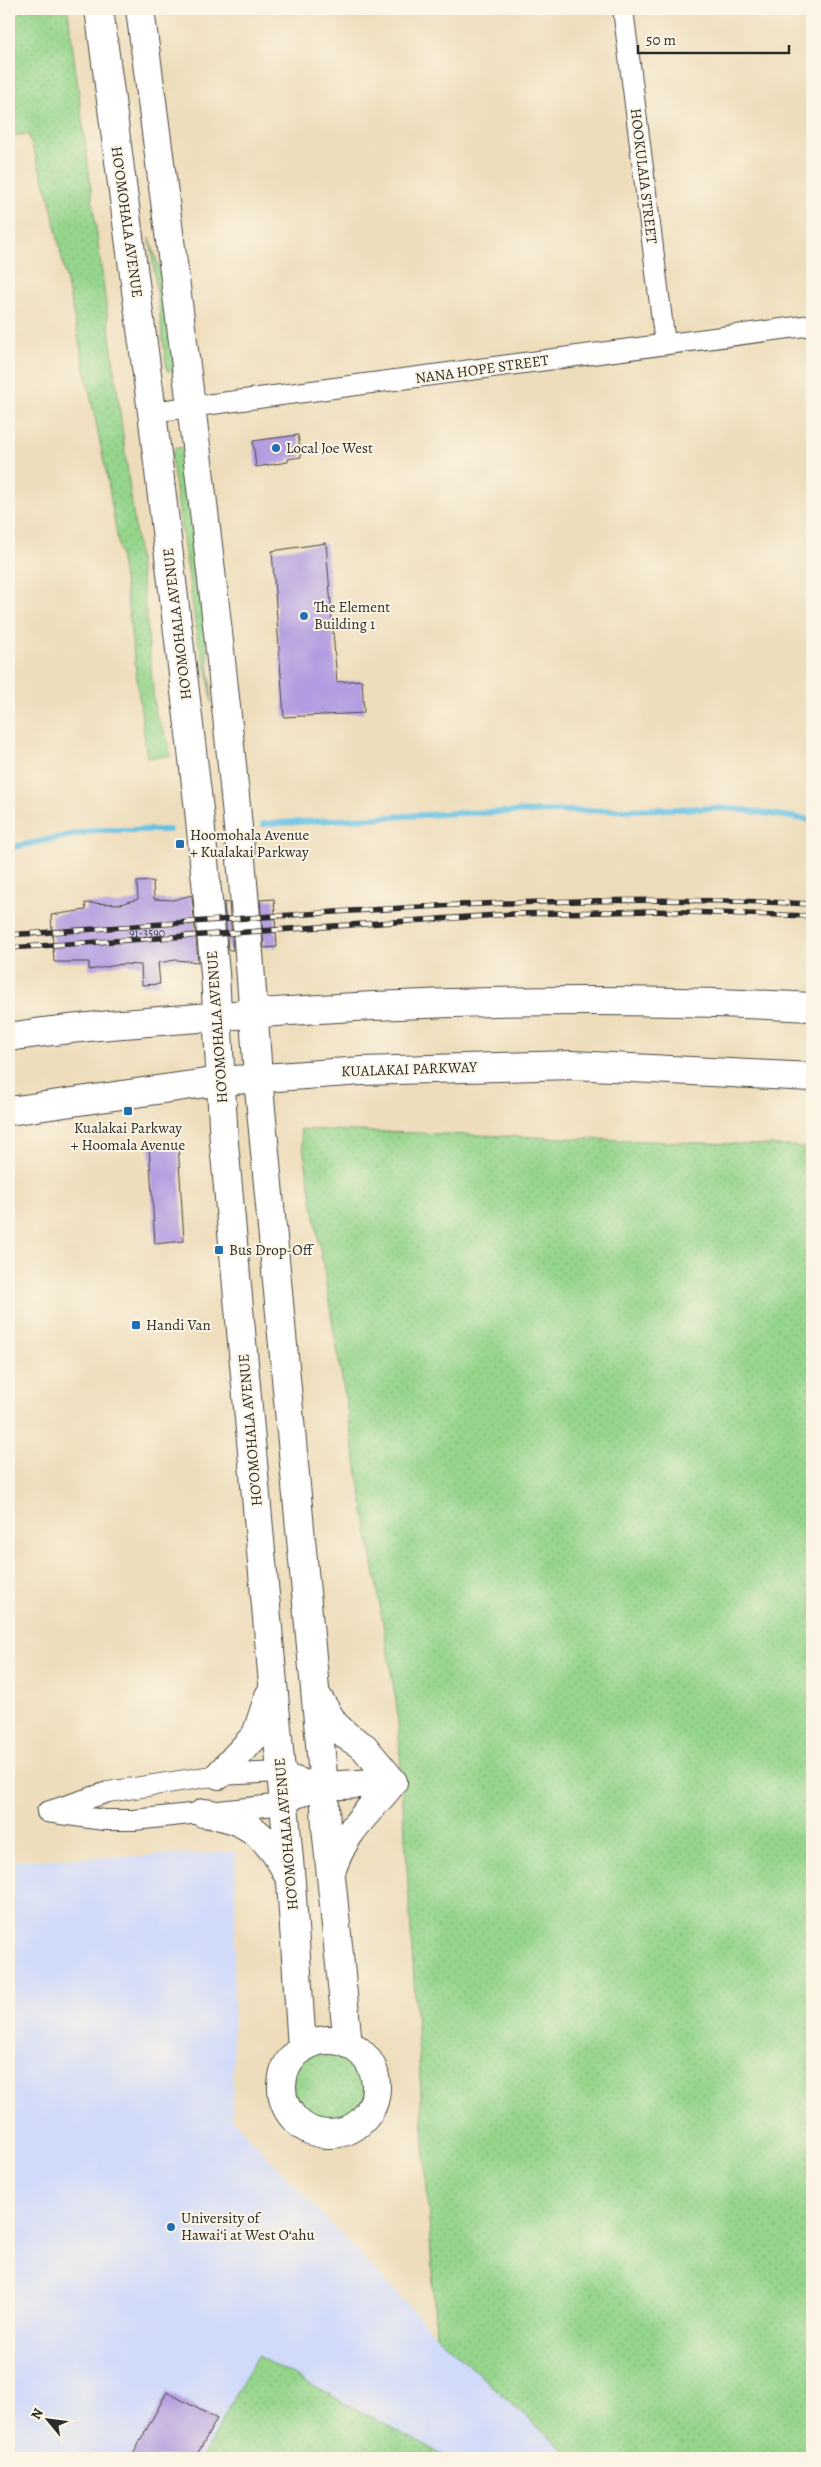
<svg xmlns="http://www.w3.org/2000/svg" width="821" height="2467" viewBox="0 0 821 2467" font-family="Alegreya,serif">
<defs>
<pattern id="green-dots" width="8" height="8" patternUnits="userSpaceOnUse" patternTransform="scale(1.25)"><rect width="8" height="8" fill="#95d68c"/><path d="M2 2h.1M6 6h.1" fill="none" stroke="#81b879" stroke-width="1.8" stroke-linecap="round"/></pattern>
</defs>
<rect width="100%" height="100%" fill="#fcf5e5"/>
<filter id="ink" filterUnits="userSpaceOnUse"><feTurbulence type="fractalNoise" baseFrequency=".02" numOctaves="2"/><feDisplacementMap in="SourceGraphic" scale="10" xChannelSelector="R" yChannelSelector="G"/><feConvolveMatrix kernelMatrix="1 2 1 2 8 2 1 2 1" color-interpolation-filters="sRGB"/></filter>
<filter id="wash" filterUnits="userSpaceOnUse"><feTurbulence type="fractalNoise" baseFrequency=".0096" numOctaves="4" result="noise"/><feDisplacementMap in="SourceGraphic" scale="20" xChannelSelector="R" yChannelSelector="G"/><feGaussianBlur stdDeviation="1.12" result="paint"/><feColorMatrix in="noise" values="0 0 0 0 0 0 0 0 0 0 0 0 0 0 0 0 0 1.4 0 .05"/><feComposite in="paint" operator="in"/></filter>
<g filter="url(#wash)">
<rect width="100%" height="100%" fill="#edb"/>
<!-- built -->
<path fill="#d0daf9" d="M236 1852 232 2119 436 2335 572 2458H9V1861Z"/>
<!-- green -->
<path fill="url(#green-dots)" stroke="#60805c" d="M9 9H67L68 11 146 613 155 712 167 739 171 756 147 758 125 585 107 476 49 196 28 134 9 136Z
M150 238 162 277 176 370 167 371Z
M175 448H188L212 703 207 670 198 641 171 456Z
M300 1129 793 1146 812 1150V2458H572L436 2335 397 1707Z
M290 2087a39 39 0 1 1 78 0a39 39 0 1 1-78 0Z
M257 2356 448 2458H202Z"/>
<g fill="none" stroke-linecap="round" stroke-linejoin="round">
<!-- stream -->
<path stroke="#65c1e3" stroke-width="6" d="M263 824 459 813 728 808 812 820
M9 848 95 830H169"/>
</g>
<g id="blocks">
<!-- building -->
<path fill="#b29be0" d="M298 435 301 457 288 459V462L256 467 253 441Z
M326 543 337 682 362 680 364 713 284 717 272 551Z
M153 881 154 899 173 900 192 895 198 962 176 960 158 963 160 984 142 985 141 965 123 964 89 970V962H54L51 915 86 910 85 903 120 904 138 899 137 882Z
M274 899 277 947 264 948 260 900Z
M224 902 229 903 233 950H228Z
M178 1145 184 1241 155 1244 149 1147Z
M167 2392 217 2419 195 2458H131Z"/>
</g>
</g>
<g filter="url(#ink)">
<use href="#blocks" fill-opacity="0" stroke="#484641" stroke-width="1"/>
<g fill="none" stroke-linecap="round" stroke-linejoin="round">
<!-- street casing -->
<g stroke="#484641" stroke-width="22">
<path id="street" d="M623 9 665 344
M152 412 812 325
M47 1812 108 1792 219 1775 280 1772 324 1786
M47 1812 104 1820H134L284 1804 324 1786"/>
</g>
<!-- secondary casing -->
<g stroke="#484641" stroke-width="30">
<path id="secondary" d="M99 9 152 412 199 810 215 973 224 1143 291 1882 302 2048
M140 9C186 364 235 719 258 1077L324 1786 326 1827 348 2044
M9 1037C71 1027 135 1023 198 1018 404 1000 606 996 812 1007
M9 1111 220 1081 362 1071 572 1065 812 1077
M317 1696 334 1724 347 1736 364 1747 393 1782
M219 1775 256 1735 269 1696
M324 1786 393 1782
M203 1813C246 1817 271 1838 289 1877
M331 1872C345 1829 367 1815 393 1782
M282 2087a47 47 0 1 1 94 0a47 47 0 1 1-94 0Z"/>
</g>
<!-- street -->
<use href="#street" stroke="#fff" stroke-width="20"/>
<!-- secondary -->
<use href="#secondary" stroke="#fff" stroke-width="28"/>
<!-- rail casing -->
<g stroke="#2b2b2b" stroke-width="5.5">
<path id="rail" d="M9 935C276 917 544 890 812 904
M9 948 513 914 653 911 812 916"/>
</g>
<!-- rail -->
<use href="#rail" stroke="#fcf5e5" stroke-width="4" stroke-dasharray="11" stroke-linecap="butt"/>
</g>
</g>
<!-- markers -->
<g fill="#1f6fb2" stroke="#fcf5e5" stroke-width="2">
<circle cx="276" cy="448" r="5"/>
<circle cx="304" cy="616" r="5"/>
<rect x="175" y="839" width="10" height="10" rx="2.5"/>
<rect x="123" y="1106" width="10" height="10" rx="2.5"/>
<rect x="214" y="1245" width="10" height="10" rx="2.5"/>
<rect x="131" y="1320" width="10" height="10" rx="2.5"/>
<circle cx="171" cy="2227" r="5"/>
</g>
<g text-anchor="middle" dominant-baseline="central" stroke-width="4" stroke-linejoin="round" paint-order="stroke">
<!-- number labels -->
<g font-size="12" fill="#4d4758">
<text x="147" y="933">91-3590</text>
</g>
<!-- street labels -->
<g font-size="15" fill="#2b2b2b" stroke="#fcf5e5">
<text transform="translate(644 176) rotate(83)">HOOKULAIA STREET</text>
<text transform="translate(127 222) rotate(82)">HO’OMOHALA AVENUE</text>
<text transform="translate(482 369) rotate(-8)">NANA HOPE STREET</text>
<text transform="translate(177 624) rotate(-97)">HO’OMOHALA AVENUE</text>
<text transform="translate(217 1027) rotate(-94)">HO’OMOHALA AVENUE</text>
<text transform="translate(409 1069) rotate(-2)">KUALAKAI PARKWAY</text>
<text transform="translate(250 1430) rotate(-95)">HO’OMOHALA AVENUE</text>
<text transform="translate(286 1834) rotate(-95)">HO’OMOHALA AVENUE</text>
</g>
<!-- poi labels -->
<g font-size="15" fill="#2b2b2b" stroke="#fcf5e5" text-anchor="start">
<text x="286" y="448">Local Joe West</text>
<text x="314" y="607">The Element<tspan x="314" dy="17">Building 1</tspan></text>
<text x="190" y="835">Hoomohala Avenue<tspan x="190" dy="17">+ Kualakai Parkway</tspan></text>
<text x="128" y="1128" text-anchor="middle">Kualakai Parkway<tspan x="128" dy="17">+ Hoomala Avenue</tspan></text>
<text x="229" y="1250">Bus Drop-Off</text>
<text x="146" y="1325">Handi Van</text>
<text x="181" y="2218">University of<tspan x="181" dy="17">Hawaiʻi at West Oʻahu</tspan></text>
</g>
</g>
<!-- margin -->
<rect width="821" height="2467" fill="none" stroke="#fcf5e5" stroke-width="30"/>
<!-- north arrow -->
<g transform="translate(48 2420) rotate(299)" stroke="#fcf5e5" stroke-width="4" paint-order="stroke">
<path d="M0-4L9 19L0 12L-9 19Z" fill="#2b2b2b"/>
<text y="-8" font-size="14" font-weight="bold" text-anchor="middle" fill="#2b2b2b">N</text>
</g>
<!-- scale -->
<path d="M638 45v8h151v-8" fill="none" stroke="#2b2b2b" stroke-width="2.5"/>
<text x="646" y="45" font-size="15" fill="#2b2b2b" stroke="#fcf5e5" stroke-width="4" paint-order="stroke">50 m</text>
</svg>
